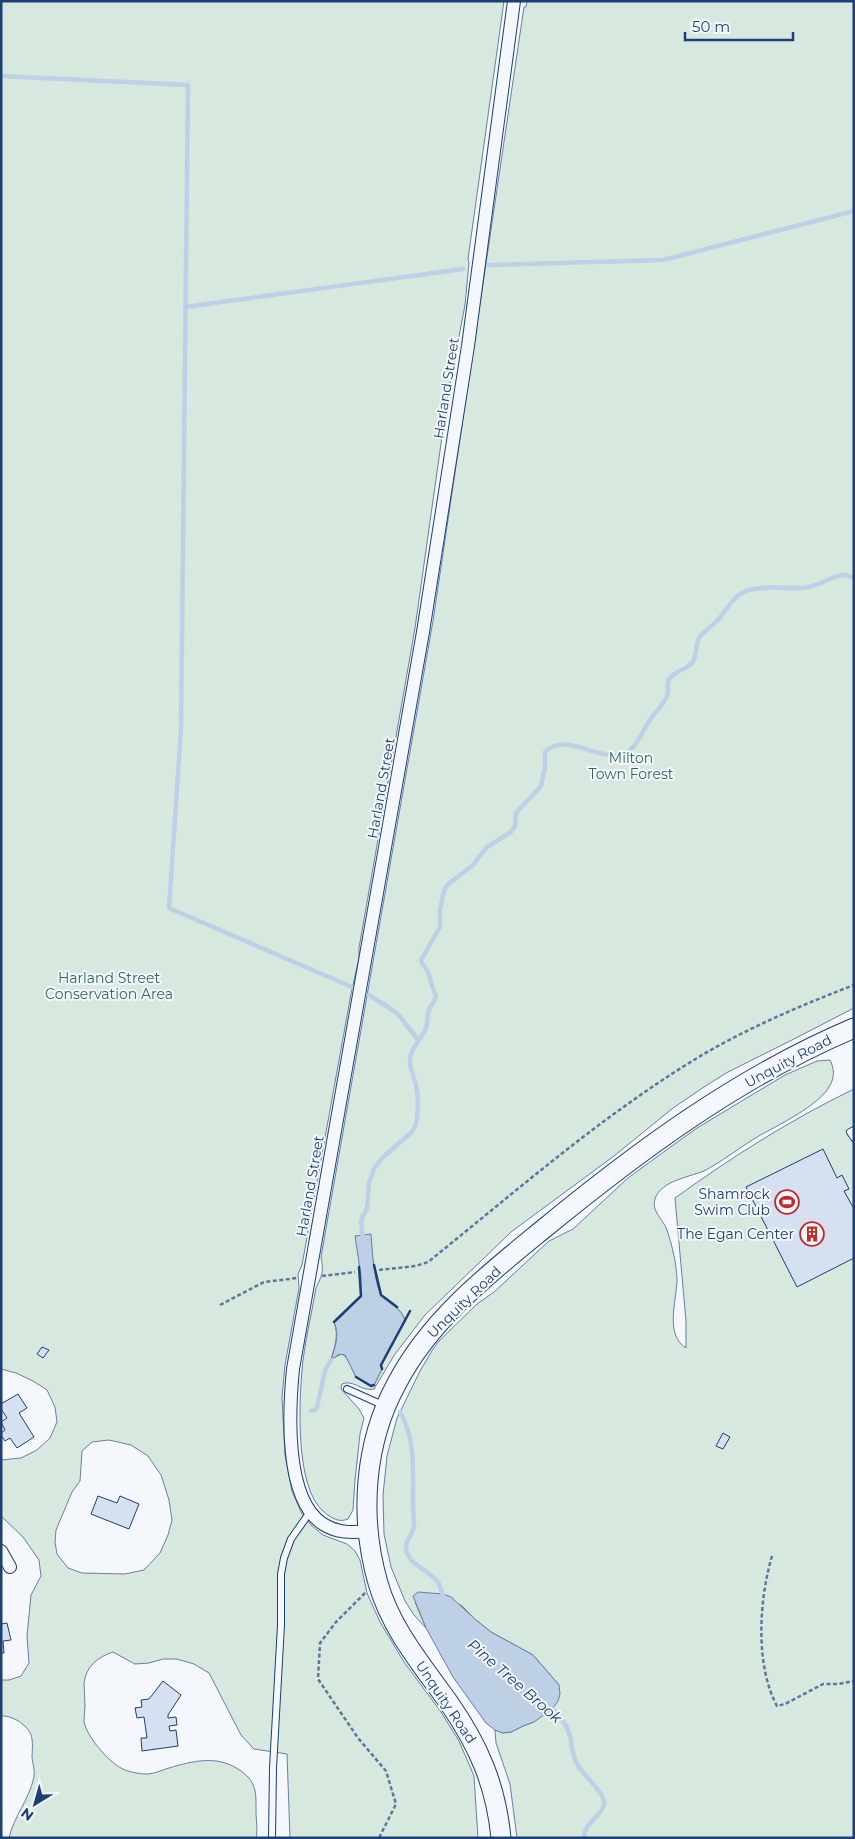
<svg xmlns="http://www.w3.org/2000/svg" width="855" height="1839" viewBox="0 0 855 1839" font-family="Montserrat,sans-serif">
<rect width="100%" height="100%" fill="#f4f7fb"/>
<!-- green -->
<path fill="#d7e8df" stroke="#687fa3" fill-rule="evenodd" d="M1 1H504L468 259 469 263 465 305 448 394 415 628 359 948V958L351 994 302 1265 298 1274 299 1288 285 1365 282 1397 285 1455 292 1491 302 1514 311 1525 323 1535 347 1544 355 1551 360 1560 367 1593 380 1622 404 1662 441 1712 459 1741 474 1776 478 1838H290L287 1754 254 1749 241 1735 209 1673 194 1664 177 1659H163L149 1663 135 1664 113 1652C98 1657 86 1666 84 1683 84 1691 85 1698 85 1706 85 1711 84 1716 84 1721 86 1736 108 1761 121 1768 128 1772 139 1774 147 1774 154 1774 162 1770 169 1768 193 1761 216 1755 238 1769 257 1781 256 1792 256 1811 256 1821 258 1828 256 1838H9C14 1816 29 1800 34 1777 35 1771 33 1764 32 1758 32 1752 33 1745 32 1739 31 1727 13 1715 1 1716V1680H9L21 1676 29 1663 27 1636 31 1595 41 1576 39 1560 23 1537 1 1516V1460L21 1458 37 1450 50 1438 57 1422 55 1407 47 1390 33 1381 16 1373 1 1369ZM109 1440 131 1445 148 1456 161 1475 169 1500 172 1520 168 1535 160 1553 144 1570 125 1574 82 1573 68 1568 57 1554 55 1542 56 1530 72 1492 80 1481 82 1451 92 1442Z
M527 1H854V1008L790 1041 728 1072 707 1085 673 1108 614 1156 511 1232 425 1315 395 1354 374 1389C362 1392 353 1379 342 1384L341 1389 359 1409 364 1418 360 1434 355 1480 353 1510 348 1519C339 1523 331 1518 324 1512 294 1488 299 1396 303 1360 306 1336 312 1312 316 1288 322 1275 324 1272 321 1257L433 621 524 7H526ZM370 1234C372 1248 374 1286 382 1295 390 1305 402 1308 405 1321L381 1365 382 1369 374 1385 356 1377 347 1358 342 1354 331 1359C335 1346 339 1335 334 1322L361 1296V1276Z
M830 1060C834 1068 835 1077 830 1085 821 1105 776 1126 757 1137 739 1148 724 1160 706 1170 691 1177 661 1180 655 1199 651 1211 663 1219 667 1230 672 1245 677 1265 677 1281 676 1303 665 1335 686 1348V1321L675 1198C732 1157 790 1120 854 1089V1838H517L510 1784 496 1743 495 1730 503 1733 511 1732 523 1726 534 1722 559 1685 533 1655 491 1632 476 1620 461 1605 415 1602 426 1628 414 1615 405 1601 391 1567 384 1534 383 1495 387 1456 397 1418 420 1371 433 1349 439 1341 477 1304 494 1292 549 1241 573 1229 628 1178 658 1156 697 1128 785 1075 817 1061Z"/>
<!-- water -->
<path fill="#bed0e5" stroke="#687fa3" d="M371 1234C372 1248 374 1286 382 1295 390 1305 402 1308 405 1321L381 1365 382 1369 374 1385 371 1386 356 1377 345 1355 339 1354 331 1360C335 1347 340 1335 334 1322L361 1296V1276L355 1236Z
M418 1592 443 1594 451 1597 476 1620 491 1632 533 1655 559 1685 560 1694 558 1701 552 1709 534 1722 523 1726 511 1732 503 1733 495 1730 486 1723 453 1677 426 1628 413 1596Z"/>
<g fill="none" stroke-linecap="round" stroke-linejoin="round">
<!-- stream -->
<path stroke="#bed0e5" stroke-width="4.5" d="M1 76 188 85 181 729 169 908 352 987
M489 265 663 260 854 211
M185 307 463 269
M369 995 397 1013 418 1040
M363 1241 361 1221 367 1208 369 1183 374 1169 383 1157 412 1132C419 1123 419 1097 416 1086 415 1078 411 1072 410 1063 409 1049 421 1040 426 1028 428 1023 427 1019 428 1013 429 1006 435 1002 436 996 432 987 431 984 429 975 428 968 422 967 421 960L440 927V910L444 891 447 885 472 866 487 847 511 832 515 826 516 813 541 786 545 767V752C569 727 610 774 634 746 641 737 645 726 652 717 657 710 664 704 667 696 670 690 665 684 670 678 675 671 686 670 692 663 697 657 695 646 699 638 703 631 710 628 716 622 728 610 732 594 750 590 768 585 786 589 803 588 819 587 830 576 843 575 846 575 851 577 854 578
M311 1411 315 1410 317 1407 325 1371 331 1360
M400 1412C420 1447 410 1486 414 1524 414 1533 407 1538 406 1546 406 1564 427 1569 437 1581 441 1586 442 1593 444 1599
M549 1706C560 1716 569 1726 571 1741 572 1749 573 1757 577 1764 582 1774 603 1791 604 1802 605 1815 584 1821 584 1838"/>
</g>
<!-- building -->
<path fill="#d5e0f0" stroke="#1d3f73" d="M823 1149 837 1178 842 1175 849 1189 844 1191 854 1209V1258L797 1287 746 1187Z
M42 1347 49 1350 43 1358 37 1354Z
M18 1394 27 1408 19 1413 34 1437 17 1448 10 1438 5 1441 1 1435V1433L5 1430 1 1422 7 1418 1 1409V1404Z
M723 1433 730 1437 723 1449 716 1446Z
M98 1496 117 1503 120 1496 139 1504 129 1529 91 1514Z
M7 1623 11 1640 3 1641 4 1653H1V1624Z
M163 1681 181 1695 168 1715V1718L176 1717 177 1725 169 1726 170 1731 176 1730 178 1746 142 1751 141 1738H147L144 1717 137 1718 135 1708 142 1707 141 1700 149 1699Z"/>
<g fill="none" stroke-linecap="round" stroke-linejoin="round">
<!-- service casing -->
<g stroke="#1d3f73" stroke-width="8">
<path id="service" d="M854 1130 850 1132 854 1138
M347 1389 385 1406
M272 1838 273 1768 281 1625V1574L284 1558 291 1539 310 1512"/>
</g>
<!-- minor casing -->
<g stroke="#1d3f73" stroke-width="14">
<path id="minor" d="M368 1531C352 1533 337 1533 323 1524 284 1499 289 1410 293 1369L423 632 468 346 514 1
M1 1551 10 1567"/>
</g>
<!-- secondary casing -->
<g stroke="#1d3f73" stroke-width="21">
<path id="secondary" d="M501 1838C496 1786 479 1746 449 1703 422 1665 391 1629 378 1583 359 1517 364 1443 397 1383 430 1320 487 1275 541 1231 637 1152 738 1077 854 1028"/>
</g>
<!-- path -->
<path stroke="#5e769c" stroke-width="2.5" stroke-dasharray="4 2.5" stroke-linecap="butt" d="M379 1270 416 1266 428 1262C519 1189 608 1110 709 1051 755 1025 804 1004 854 985
M322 1276 355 1272
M220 1305 264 1282 297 1278
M772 1556C759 1600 755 1665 777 1706L785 1704 823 1684H838L854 1681
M365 1593 336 1622 320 1643 318 1679 358 1738 386 1771 396 1804 379 1838"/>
<!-- service -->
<use href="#service" stroke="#f4f7fb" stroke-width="6"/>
<!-- minor -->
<use href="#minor" stroke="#f4f7fb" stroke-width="12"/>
<!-- secondary -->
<use href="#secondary" stroke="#f4f7fb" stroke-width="19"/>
<!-- wall -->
<path stroke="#1d3f73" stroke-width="2.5" d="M374 1265 381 1295 397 1307
M334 1322 361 1296 359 1267
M382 1369 381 1365 410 1311
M356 1377 371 1386 374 1385"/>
</g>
<!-- icons -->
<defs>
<g id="stadium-ring" transform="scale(1.25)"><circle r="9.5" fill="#f4f7fb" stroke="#c62828" stroke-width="1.5"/><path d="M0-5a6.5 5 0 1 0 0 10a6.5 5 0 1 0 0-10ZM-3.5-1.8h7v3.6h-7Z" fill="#c62828"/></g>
<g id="building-ring" transform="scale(1.25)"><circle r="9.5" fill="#f4f7fb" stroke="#c62828" stroke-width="1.5"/><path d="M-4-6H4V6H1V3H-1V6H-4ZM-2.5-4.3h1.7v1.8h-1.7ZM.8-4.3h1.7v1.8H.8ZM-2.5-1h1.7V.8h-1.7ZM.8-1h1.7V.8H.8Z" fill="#c62828"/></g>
</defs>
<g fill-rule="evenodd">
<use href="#stadium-ring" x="787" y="1202"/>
<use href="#building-ring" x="812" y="1234"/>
</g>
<g text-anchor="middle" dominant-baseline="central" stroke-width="4" stroke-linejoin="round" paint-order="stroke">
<!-- street labels -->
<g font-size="14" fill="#1d3f73" stroke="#f4f7fb">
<text transform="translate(446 388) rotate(-81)">Harland Street</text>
<text transform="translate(381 788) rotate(-80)">Harland Street</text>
<text transform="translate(788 1061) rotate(-28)">Unquity Road</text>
<text transform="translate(310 1186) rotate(-80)">Harland Street</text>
<text transform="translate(464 1302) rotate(-44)">Unquity Road</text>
<text transform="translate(446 1702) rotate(56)">Unquity Road</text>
</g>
<!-- park labels -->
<g font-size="14" fill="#2c6c60" stroke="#f4f7fb">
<text x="631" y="758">Milton<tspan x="631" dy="16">Town Forest</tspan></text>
<text x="109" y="978">Harland Street<tspan x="109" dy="16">Conservation Area</tspan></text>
</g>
<!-- poi labels -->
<g font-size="14" fill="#1d3f73" stroke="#f4f7fb" text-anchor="end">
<text x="770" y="1194">Shamrock<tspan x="770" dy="16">Swim Club</tspan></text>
<text x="794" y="1234">The Egan Center</text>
</g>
<!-- water labels -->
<g font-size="15" font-style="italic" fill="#1d3f73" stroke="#f4f7fb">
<text transform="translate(515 1681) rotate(41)">Pine Tree Brook</text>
</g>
</g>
<!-- border -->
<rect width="855" height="1839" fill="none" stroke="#1d3f73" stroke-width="5"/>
<!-- north arrow -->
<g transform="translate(35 1804) rotate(217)" stroke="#f4f7fb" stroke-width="4" paint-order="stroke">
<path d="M0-4L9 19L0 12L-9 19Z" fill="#1d3f73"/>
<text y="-8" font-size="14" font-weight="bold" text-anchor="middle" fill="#1d3f73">N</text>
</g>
<!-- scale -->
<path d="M685 32v8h108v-8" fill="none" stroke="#1d3f73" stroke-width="2.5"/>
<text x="692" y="32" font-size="15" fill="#1d3f73" stroke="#f4f7fb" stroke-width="4" paint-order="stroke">50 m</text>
</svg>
